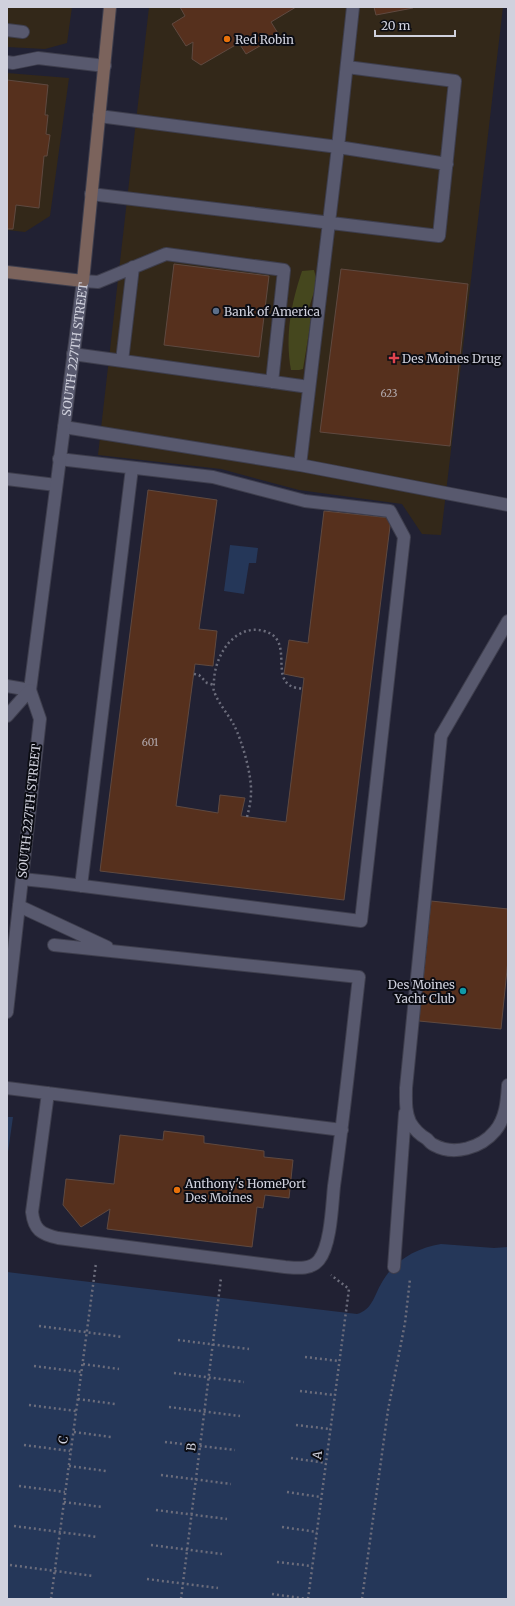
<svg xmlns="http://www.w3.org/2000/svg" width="515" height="1606" viewBox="0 0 515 1606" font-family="Merriweather,serif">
<rect width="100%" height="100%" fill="#212133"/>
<!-- commercial -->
<path fill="#332819" d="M7 7H72L67 43 45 49 7 47Z
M149 7H503L441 535 422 534 402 504 299 490 221 469 98 455Z
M7 73 69 78 50 216 25 232 7 230Z"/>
<!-- green -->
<path fill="#45471e" d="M314 270 317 282 309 308 311 320 303 369 299 370H291C285 335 291 304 302 271Z"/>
<!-- water -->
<path fill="#253759" d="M230 545 258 548 256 563H249L244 594 224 591Z
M7 1117H13L7 1159Z
M441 1244 494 1248 508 1247V1599H7V1272L357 1314C372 1310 374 1296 381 1284 393 1261 416 1248 441 1244Z"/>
<!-- building -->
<path fill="#56301d" stroke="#5f4940" d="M180 7H296L271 22 279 35 246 54 239 43 201 65 192 59 193 42 186 46 172 24 185 16Z
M374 7H413V8L376 15Z
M7 80 48 85 45 115H48L46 134 50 135 47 156H44L39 208 16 205 13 229H7Z
M174 264 269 276 259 357 164 345Z
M341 269 468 284 450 446 320 432Z
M148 490 217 500 199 629 217 631 213 666 195 664 176 806 218 813 220 795 245 798 241 816 286 822 304 678 284 674 289 640 308 643 324 511 391 518 344 900 100 871Z
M431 901 508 909V960L501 1029 419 1021Z
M164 1131 204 1136V1143L264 1151V1157L293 1160 289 1198 265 1195 263 1208 257 1207 252 1247 107 1229 110 1209 81 1227 63 1205 66 1179 114 1184 120 1135 163 1140Z"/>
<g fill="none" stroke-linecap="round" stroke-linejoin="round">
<!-- lane casing -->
<g stroke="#3e3e4d" stroke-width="14">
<path id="lane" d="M7 30 23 32
M7 62 13 63 38 58 105 66
M99 116 338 147 447 164
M91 194 439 236 455 81 347 67
M83 281 98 282 166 254 284 270 272 382
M73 354 309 387
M122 361 133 267
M64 427 300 465 508 505
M300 465 338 147 353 7
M7 479 56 485
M508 621 441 736 406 1088C406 1100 405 1111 410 1122 414 1129 420 1135 427 1139 429 1141 431 1144 434 1145 454 1156 481 1148 495 1131 506 1118 507 1100 508 1085
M22 879 51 882 361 921 404 537 390 511 305 501 213 477 59 459
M81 886 132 468
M19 906 107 947
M7 1088 342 1130
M48 1093 32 1212C34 1230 41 1234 58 1238L285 1267C297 1268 311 1270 319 1260 331 1245 332 1205 334 1186 344 1116 351 1046 359 977L54 945
M394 1267 405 1113"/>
</g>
<!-- street casing -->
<g stroke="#3e3e4d" stroke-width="14">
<g id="street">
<path id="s1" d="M7 686 30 690 83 281"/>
<path d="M7 716 30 690 40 719 7 1012"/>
</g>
</g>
<!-- secondary casing -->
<g stroke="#3e3e4d" stroke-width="14">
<path id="secondary" d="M7 272 83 281 110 7"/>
</g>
<!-- path -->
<path stroke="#6c6d7c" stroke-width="2.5" stroke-dasharray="2 3" stroke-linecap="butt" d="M194 674 199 675 207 683 214 685
M247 817C249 809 251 801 251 793 252 775 242 741 234 725 228 714 218 703 214 691 213 689 214 685 214 682 214 657 234 623 264 631 294 639 271 676 291 686 294 688 299 688 303 689
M39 1326 123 1337
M178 1340 249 1349
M305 1357 339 1361
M83 1364 119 1369
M34 1366 81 1372
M174 1373 244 1382
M300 1391 334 1395
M78 1399 115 1404
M29 1405 76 1411
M169 1407 240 1416
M296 1425 330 1429
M74 1432 111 1437
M165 1442 235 1450
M24 1445 70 1451
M291 1458 326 1463
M69 1466 106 1471
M161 1475 231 1484
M19 1486 65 1492
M287 1492 321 1497
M64 1502 102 1507
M156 1510 227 1519
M14 1526 98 1537
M282 1527 317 1532
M151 1545 222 1554
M277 1562 312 1566
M10 1565 93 1576
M147 1579 218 1588
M272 1594 308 1599
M51 1599 96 1263
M181 1599 221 1278
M308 1599 349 1289 331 1275
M362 1599 388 1410 405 1323 410 1279"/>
<!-- lane -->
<use href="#lane" stroke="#58596e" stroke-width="12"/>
<!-- street -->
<use href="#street" stroke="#58596e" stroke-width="12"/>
<!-- secondary -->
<use href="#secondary" stroke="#7b635c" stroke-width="12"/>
</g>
<!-- markers -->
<g fill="#e8710a" stroke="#0b0c13" stroke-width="1.5">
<circle cx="227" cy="39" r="4"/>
<circle cx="177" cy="1190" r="4"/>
</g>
<circle fill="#5c6f8a" stroke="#0b0c13" stroke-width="1.5" cx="216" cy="311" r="4"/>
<path fill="#e0444e" stroke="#0b0c13" stroke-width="1.5" d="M392 352h4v4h4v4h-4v4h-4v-4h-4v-4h4z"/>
<circle fill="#0f9aa8" stroke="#0b0c13" stroke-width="1.5" cx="463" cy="991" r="4"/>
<g text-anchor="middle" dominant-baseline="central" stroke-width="4" stroke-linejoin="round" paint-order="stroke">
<!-- number labels -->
<g font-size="10" fill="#b2a9ad">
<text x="389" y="393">623</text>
<text x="150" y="742">601</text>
</g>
<!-- poi labels -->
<g font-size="12" fill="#d0d1dd" stroke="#0b0c13" text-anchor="start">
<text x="235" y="39">Red Robin</text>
<text x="224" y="311">Bank of America</text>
<text x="402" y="358">Des Moines Drug</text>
<text x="455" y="984" text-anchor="end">Des Moines<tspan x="455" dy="14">Yacht Club</tspan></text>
<text x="185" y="1183">Anthony's HomePort<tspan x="185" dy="14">Des Moines</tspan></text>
</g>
<!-- street labels -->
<g font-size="12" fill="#d0d1dd" stroke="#0b0c13">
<text stroke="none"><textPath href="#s1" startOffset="367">SOUTH 227TH STREET</textPath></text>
<text transform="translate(29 811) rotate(-84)">SOUTH 227TH STREET</text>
<text transform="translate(63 1440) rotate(-81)">C</text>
<text transform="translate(191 1447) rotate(-83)">B</text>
<text transform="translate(317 1455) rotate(-83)">A</text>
</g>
</g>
<!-- border -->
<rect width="515" height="1606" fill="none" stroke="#d0d1dd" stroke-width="16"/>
<!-- scale -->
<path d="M375 30v6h80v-6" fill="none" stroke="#d0d1dd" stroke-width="2"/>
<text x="381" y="30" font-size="12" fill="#d0d1dd" stroke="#0b0c13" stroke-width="3" paint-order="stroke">20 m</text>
</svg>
